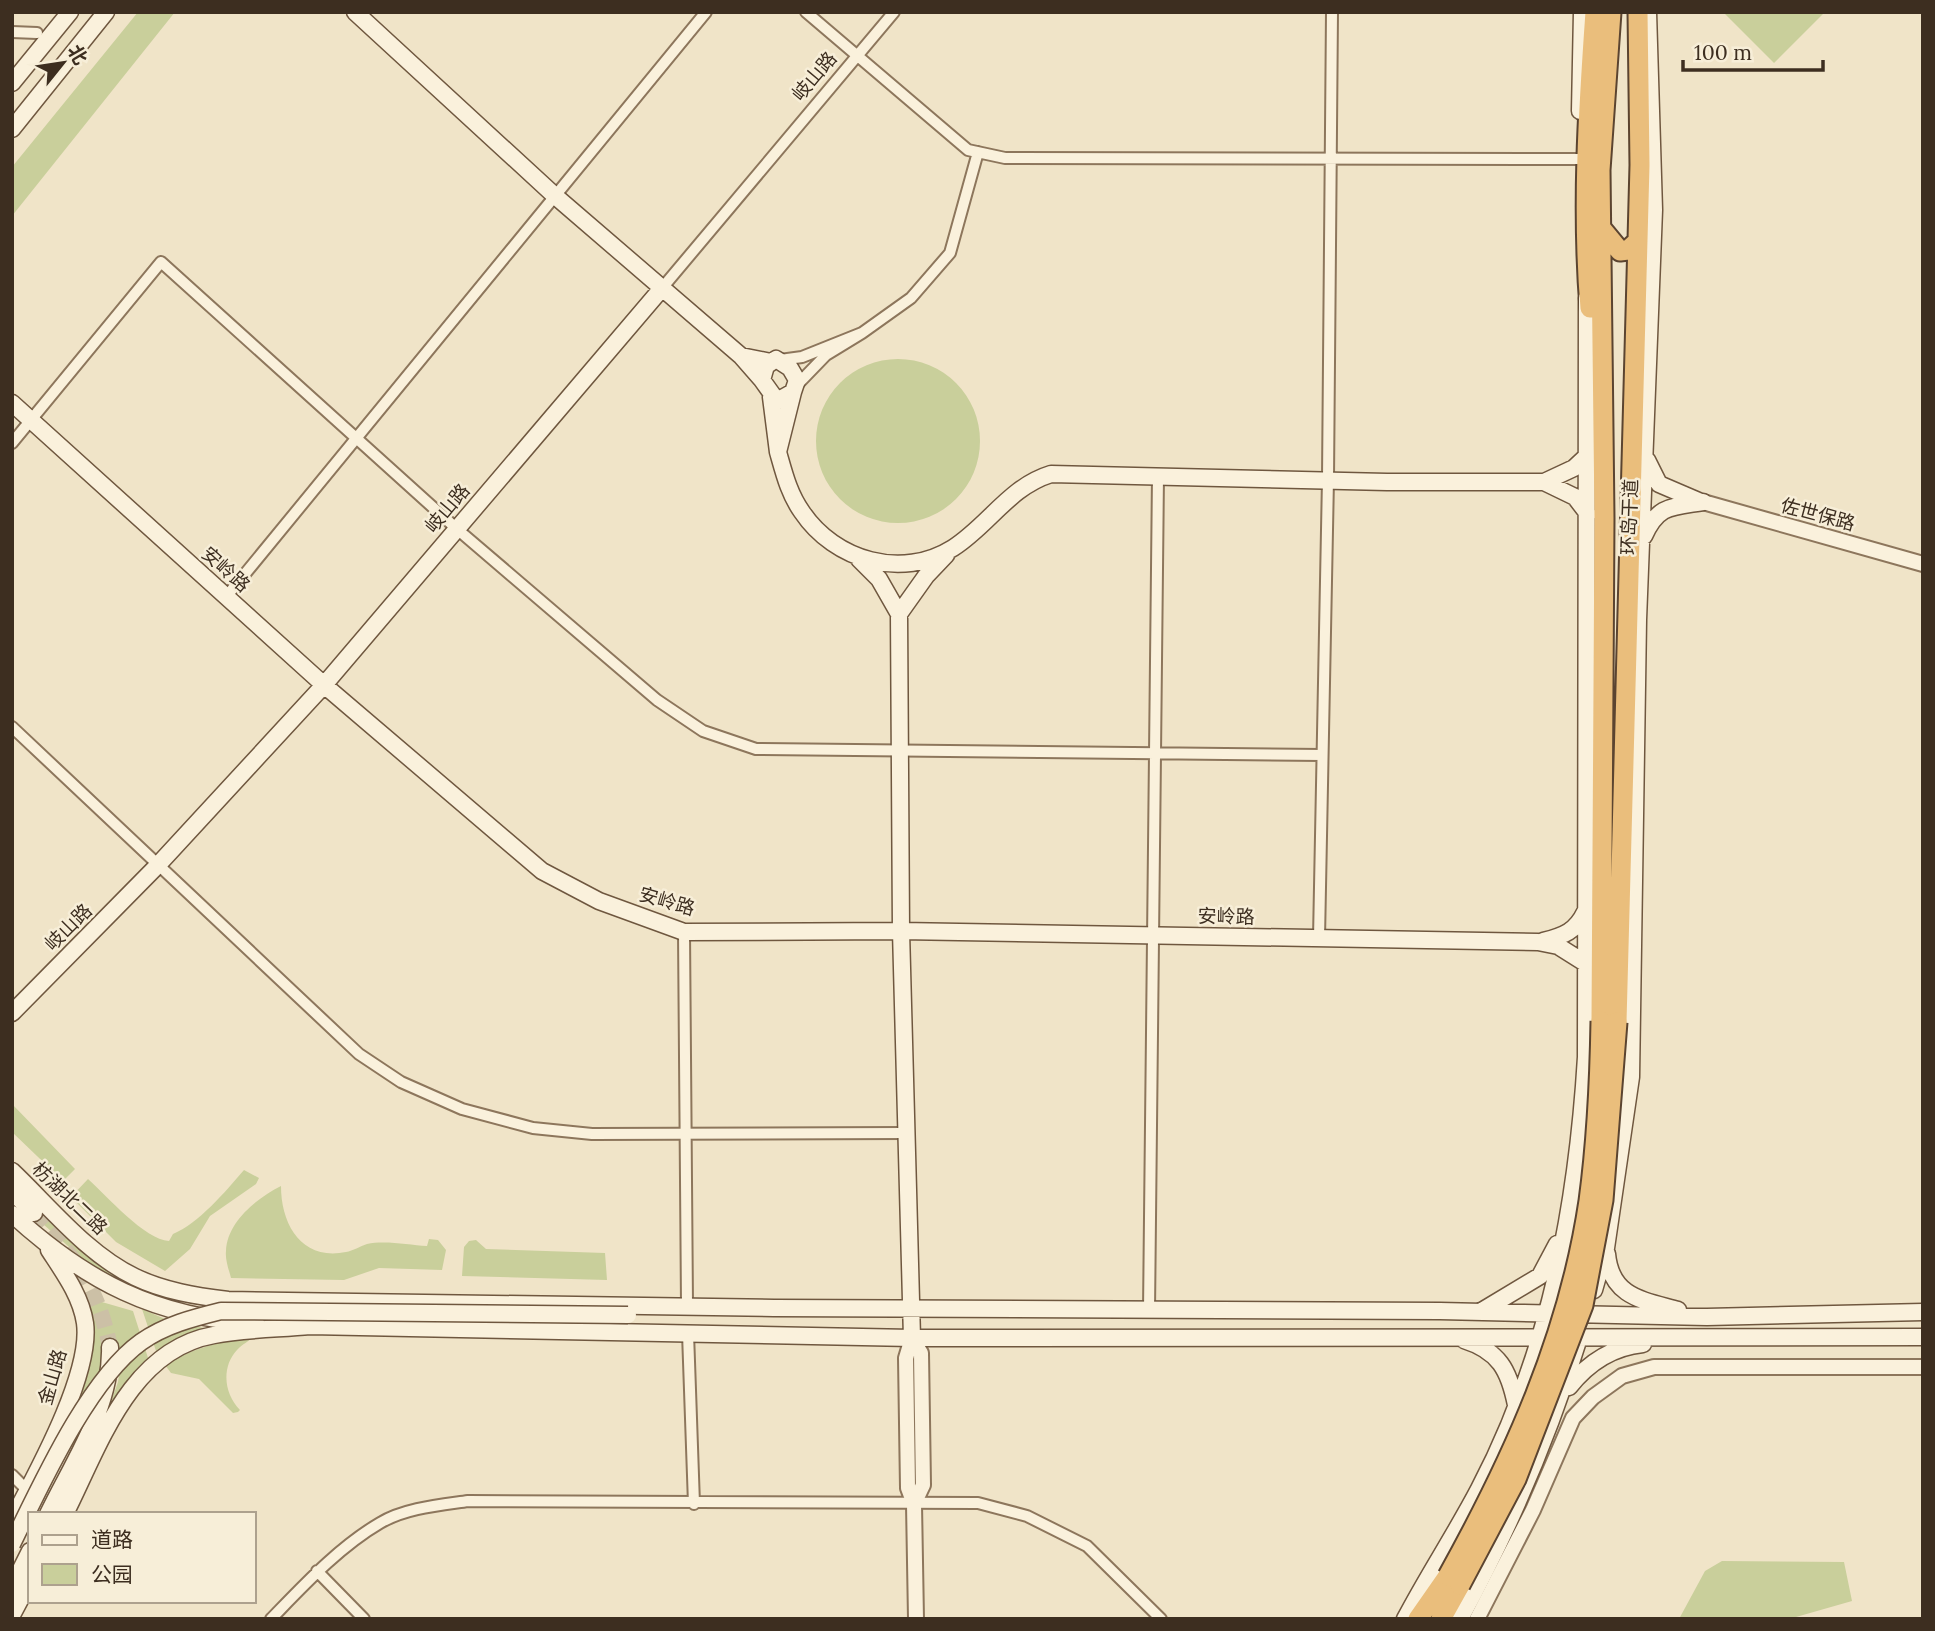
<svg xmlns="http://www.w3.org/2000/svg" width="1935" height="1631" viewBox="0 0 1935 1631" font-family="Lora,'Noto Sans SC',serif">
<rect width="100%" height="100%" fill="#f0e4c8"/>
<!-- green -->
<path fill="#c9cf9b" d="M138 12H175L12 216V167Z
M1723 12H1825L1774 63Z
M816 441a82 82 0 1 1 164 0a82 82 0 1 1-164 0Z
M12 1104 75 1169 63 1181 12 1132Z
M244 1170 259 1178 256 1184 210 1216 190 1249 165 1271 116 1242 71 1197 88 1179C107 1196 145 1240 169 1241L173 1234C198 1224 226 1191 244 1170Z
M281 1186C281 1225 302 1261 346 1252 353 1251 360 1246 367 1244 385 1240 409 1245 427 1246L429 1239 438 1240 446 1250 442 1270 379 1268 344 1280 231 1278C229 1270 225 1260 226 1251 227 1222 257 1198 281 1186Z
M44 1208 139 1287 137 1293 93 1268 35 1217Z
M476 1240 486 1249 605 1253 607 1280 462 1276 464 1247 469 1241Z
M88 1298 133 1311 149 1361 103 1424 118 1382 123 1350 107 1349 104 1371 74 1447 61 1440C83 1393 104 1350 88 1298Z
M142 1309 165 1319 208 1329 157 1354Z
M254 1336C250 1341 242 1344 237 1350 221 1367 224 1394 240 1410L238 1412 233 1413 199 1379 171 1373 165 1365C194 1347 221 1342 254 1336Z
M1722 1561 1844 1562 1852 1601 1789 1619H1679L1705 1571Z"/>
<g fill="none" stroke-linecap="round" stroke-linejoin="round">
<!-- secondary-tunnel -->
<path stroke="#ccc0a6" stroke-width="16" stroke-dasharray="16 8" stroke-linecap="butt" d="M34 1213C74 1256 98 1288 110 1347"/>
<!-- minor casing -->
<g stroke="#8d765c" stroke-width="14">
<path id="minor" d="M806 12 968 150 1005 158 1581 159
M12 32 37 33
M663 287 894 12
M862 333 911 298 950 253 978 152
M780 360 802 357 862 333 826 355 796 386
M12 443 161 262 457 529 657 700 703 731 756 749 1322 755
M226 597 706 12
M12 727 359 1054 401 1082 462 1109 533 1128 592 1134 906 1133
M684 932 687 1305
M1319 938 1328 479 1332 12
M1149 1311 1158 476
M688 1333 694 1504
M12 1475 27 1490
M317 1571 364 1619
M271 1619C304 1585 339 1547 380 1523 405 1508 440 1505 468 1501L978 1503 1027 1516 1087 1546 1161 1619"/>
</g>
<!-- tertiary casing -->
<g stroke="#8d765c" stroke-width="18">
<path id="tertiary" d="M1703 502 1923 564
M912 1338 906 1358 908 1488 914 1504 916 1619
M912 1338 921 1353 923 1485 914 1504
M1477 1619 1533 1510 1573 1418 1593 1397 1622 1376 1654 1367H1923"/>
</g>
<!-- secondary casing -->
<g stroke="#6f573f" stroke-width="19">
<path id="secondary" d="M355 12 554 195 741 356
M12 83 70 12
M1580 111 1582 12
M12 129 106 12
M776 359 790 368 797 380 793 392 777 401 762 380 766 366Z
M762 380 741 356 771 362
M771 397 778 452 793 392
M12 403 324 685 542 871 599 901 684 932 901 931 1538 942 1558 946 1585 963
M778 452C784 473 789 494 802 512 835 561 902 580 953 548 989 525 1009 487 1051 474L1387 482H1544L1574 468 1589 454
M1647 460 1659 484 1701 502
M1544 482 1575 497 1588 514
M1644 536C1658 505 1671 507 1703 502
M859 559 879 579 899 614 926 576 946 555
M899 614 901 931 912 1338
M1543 941C1564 936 1576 931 1585 912
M12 1013 157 866 324 685 663 287
M12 1171C50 1207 87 1254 135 1277 164 1291 196 1296 228 1300L774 1308 1440 1311 1707 1317 1923 1312
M12 1192 34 1213
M12 1214C85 1281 156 1318 256 1323
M1607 1254C1611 1297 1642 1300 1678 1310
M1594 1290 1606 1248 1631 1077 1638 620 1654 210 1648 12
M1480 1312 1540 1276 1557 1244
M1464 1340C1499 1351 1509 1370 1516 1405
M1569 1387C1588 1363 1612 1347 1643 1344
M48 1514C73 1462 112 1406 110 1347
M65 1514C99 1447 129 1350 214 1335 245 1329 278 1329 310 1326L912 1338 1923 1337
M12 1520C36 1474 92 1374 85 1323 81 1296 64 1273 49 1250
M12 1587 30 1551
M12 1615 30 1581
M1405 1619C1428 1575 1456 1533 1479 1489 1549 1356 1577 1206 1586 1057L1587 298
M1460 1619C1509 1529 1549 1436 1579 1338"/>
</g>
<!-- trunk casing -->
<g stroke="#5b4430" stroke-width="23">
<path id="trunk" d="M1601 228 1620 251 1628 250 1638 241
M1590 308C1582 210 1588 110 1595 12
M1601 1021 1604 518 1600 170 1611 12
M1617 1022 1640 165 1638 12
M1418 1619 1448 1576
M1441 1619 1460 1585"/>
</g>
<!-- minor -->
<use href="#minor" stroke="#faf1dc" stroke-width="10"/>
<!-- tertiary -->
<use href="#tertiary" stroke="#faf1dc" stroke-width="14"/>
<!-- secondary -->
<use href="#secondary" stroke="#faf1dc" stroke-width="16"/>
<!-- trunk -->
<use href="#trunk" stroke="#eabe7c" stroke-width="19"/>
<!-- secondary-bridge casing -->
<g stroke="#6f573f" stroke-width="19" stroke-linecap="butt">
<path id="secondary-bridge" d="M12 1544C41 1485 88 1380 141 1342 165 1325 193 1318 221 1311L628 1315"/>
</g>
<!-- trunk-bridge casing -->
<g stroke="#5b4430" stroke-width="23" stroke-linecap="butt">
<path id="trunk-bridge" d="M1448 1576C1513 1459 1569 1336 1589 1201 1597 1142 1600 1081 1601 1021
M1460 1585 1516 1479 1583 1305 1603 1200 1617 1022"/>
</g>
<!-- secondary-bridge -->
<use href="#secondary-bridge" stroke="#faf1dc" stroke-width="16"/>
<!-- trunk-bridge -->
<use href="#trunk-bridge" stroke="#eabe7c" stroke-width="19"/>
</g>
<g text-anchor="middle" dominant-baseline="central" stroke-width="5" stroke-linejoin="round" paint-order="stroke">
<!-- street labels -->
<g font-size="19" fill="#3d2e20" stroke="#f7eed8">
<text transform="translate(814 76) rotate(-50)">岐山路</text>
<text transform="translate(447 508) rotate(-50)">岐山路</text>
<text transform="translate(1818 514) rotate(15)">佐世保路</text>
<text transform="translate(1629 517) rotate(-88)">环岛干道</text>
<text transform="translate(226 569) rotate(42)">安岭路</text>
<text transform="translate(667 901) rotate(16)">安岭路</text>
<text transform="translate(1226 916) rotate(1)">安岭路</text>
<text transform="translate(68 927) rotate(-45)">岐山路</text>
<text transform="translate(70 1198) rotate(44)">枋湖北二路</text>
<text transform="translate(52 1377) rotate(-74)">金山路</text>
</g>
</g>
<!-- border -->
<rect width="1935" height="1631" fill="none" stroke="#3d2e20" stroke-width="28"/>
<!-- legend -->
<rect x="28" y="1512" width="228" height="91" fill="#f7eed8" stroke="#ada18e" stroke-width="2"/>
<rect x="42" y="1535" width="35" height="10" fill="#faf1dc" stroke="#ada18e" stroke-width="2"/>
<text x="91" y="1547" font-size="21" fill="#3d2e20">道路</text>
<rect x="42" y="1564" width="35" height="21" fill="#c9cf9b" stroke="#ada18e" stroke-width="2"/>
<text x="91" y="1582" font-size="21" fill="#3d2e20">公园</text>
<!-- north arrow -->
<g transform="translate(63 63) rotate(60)" stroke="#f7eed8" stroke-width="5" paint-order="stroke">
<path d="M0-5L12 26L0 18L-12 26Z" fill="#3d2e20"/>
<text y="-10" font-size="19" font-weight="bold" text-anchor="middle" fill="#3d2e20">北</text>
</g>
<!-- scale -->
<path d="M1683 60v10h140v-10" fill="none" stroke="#3d2e20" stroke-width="3.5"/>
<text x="1694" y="60" font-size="21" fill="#3d2e20" stroke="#f7eed8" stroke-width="5" paint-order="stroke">100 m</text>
</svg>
